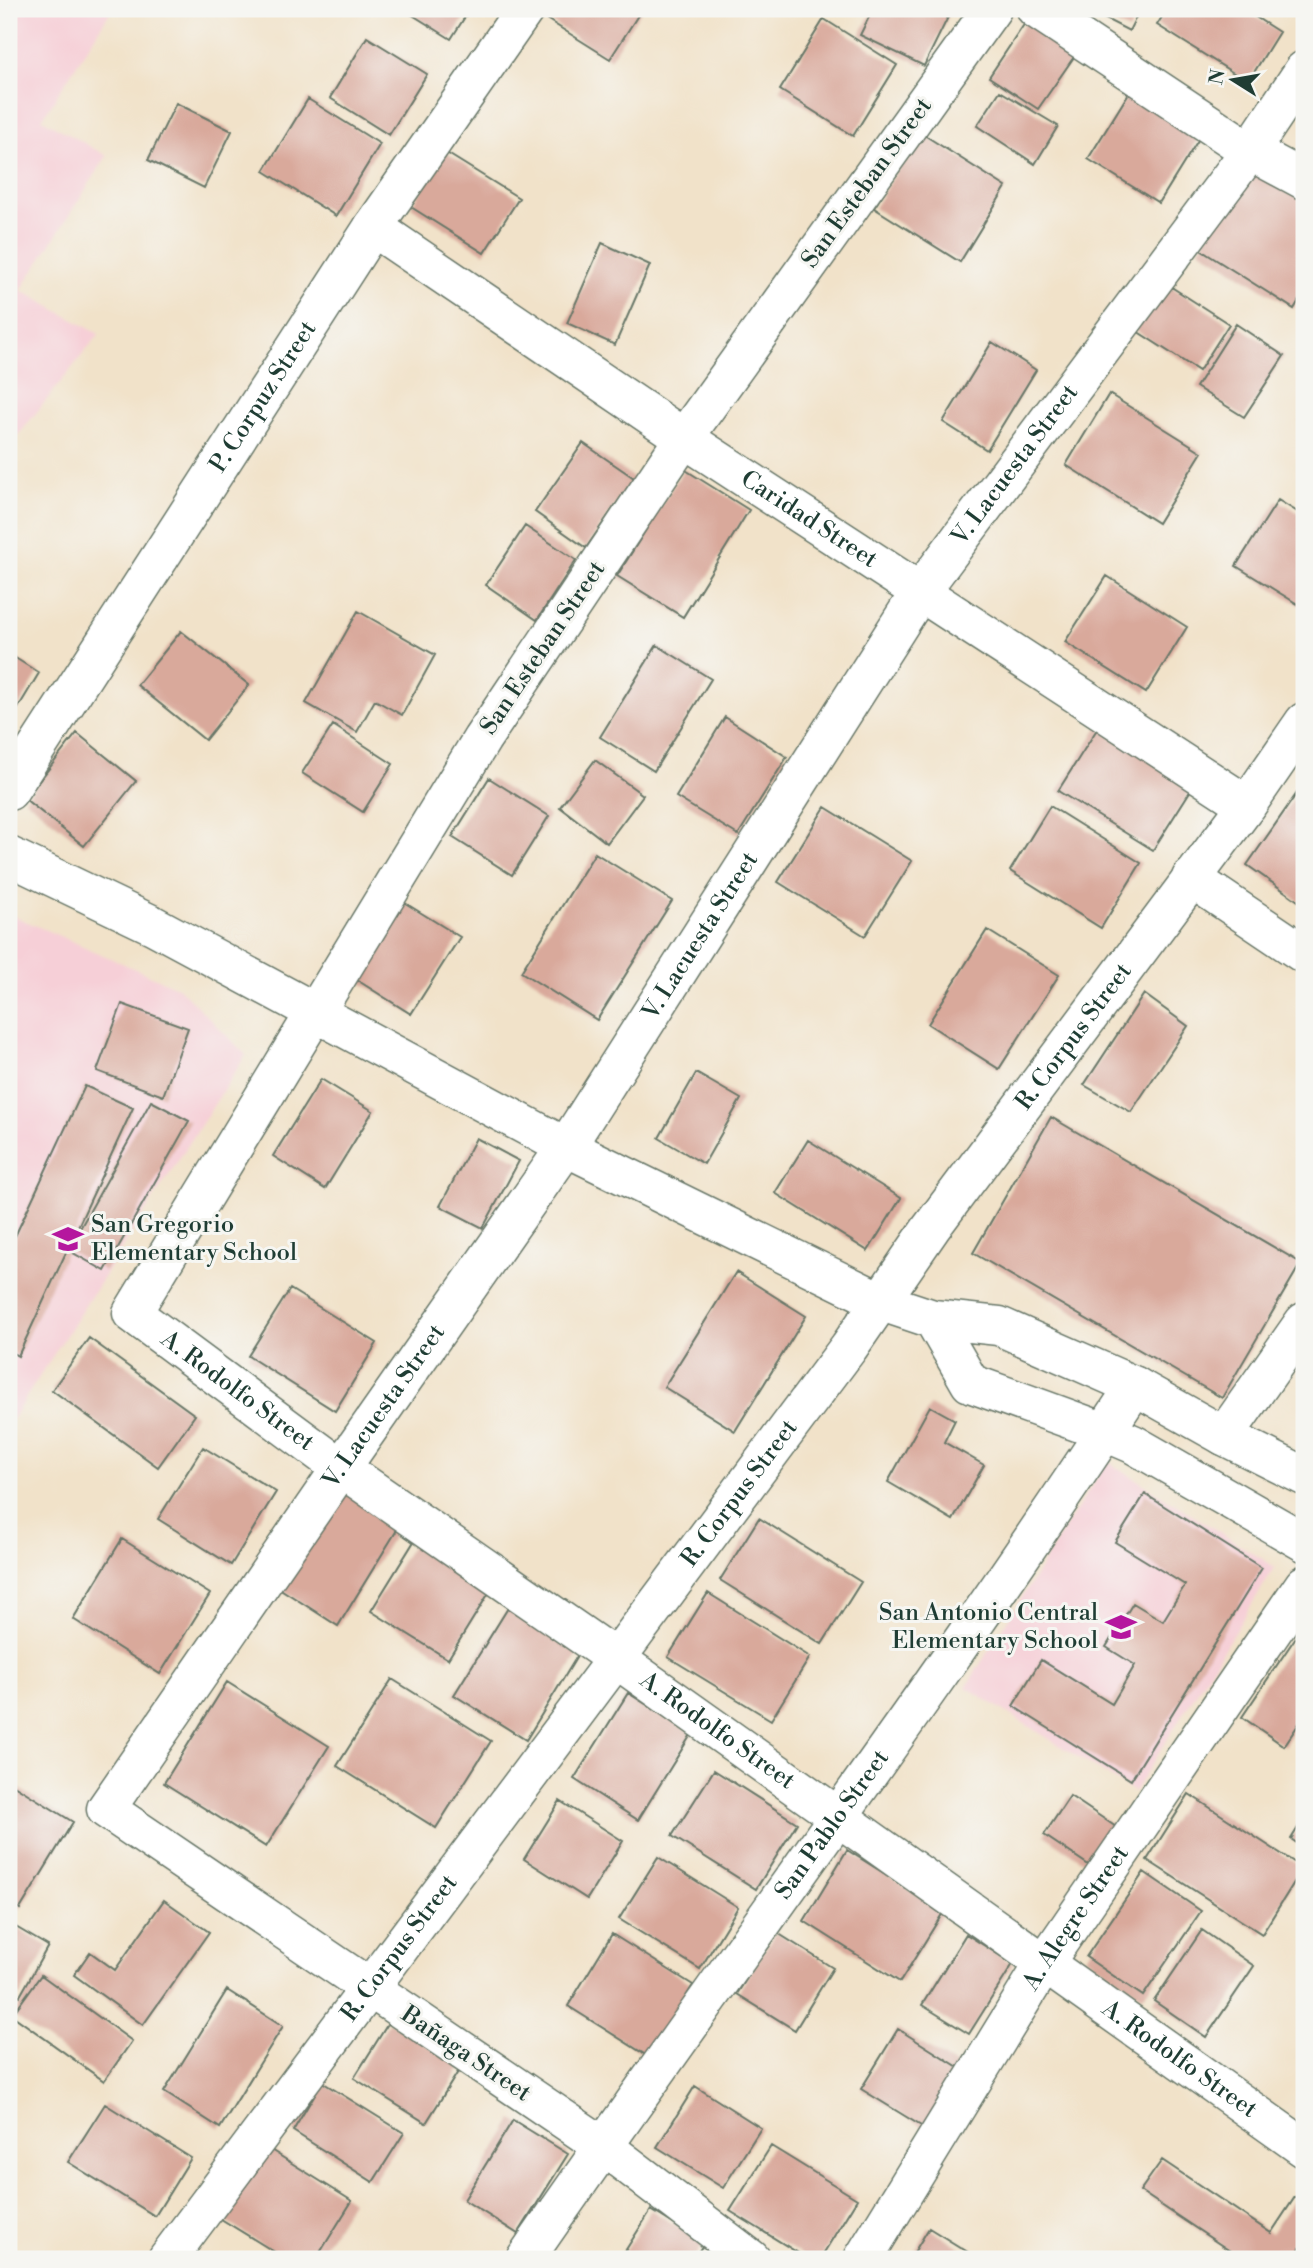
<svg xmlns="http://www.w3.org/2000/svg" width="1313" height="2268" viewBox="0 0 1313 2268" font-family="'Libre Bodoni',serif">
<rect width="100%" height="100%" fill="#f6f6f2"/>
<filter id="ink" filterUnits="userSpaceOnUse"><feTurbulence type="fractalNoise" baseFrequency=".0143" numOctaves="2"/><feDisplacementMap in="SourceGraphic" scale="14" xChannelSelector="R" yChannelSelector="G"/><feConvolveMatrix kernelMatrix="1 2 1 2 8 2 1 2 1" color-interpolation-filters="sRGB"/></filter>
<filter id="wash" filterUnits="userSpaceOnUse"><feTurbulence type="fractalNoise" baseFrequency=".00686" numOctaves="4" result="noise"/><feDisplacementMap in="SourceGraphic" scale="28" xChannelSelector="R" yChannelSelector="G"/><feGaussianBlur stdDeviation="1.57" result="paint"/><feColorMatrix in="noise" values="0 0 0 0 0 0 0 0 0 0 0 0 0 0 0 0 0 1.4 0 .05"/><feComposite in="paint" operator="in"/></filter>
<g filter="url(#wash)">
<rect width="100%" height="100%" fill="#f1e2c9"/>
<!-- built -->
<path fill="#f6cfd7" d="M9 9H112L42 119 107 156 21 290 99 334 9 447Z
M9 914 179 988 246 1055 9 1424Z
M1107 1461 1275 1567 1134 1792 966 1687Z"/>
<g id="blocks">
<!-- building -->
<path fill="#d9a99b" d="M403 9H470L451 39Z
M544 9H642L610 59 540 15Z
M873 9H952L924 66 860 35Z
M1093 9H1140L1129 31 1092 12Z
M1167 9H1243L1279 32 1248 82 1157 25Z
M824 19 897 65 853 136 780 90Z
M1027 20 1078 51 1038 109 989 77Z
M367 37 427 74 389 135 330 98Z
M1132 88 1203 132 1159 203 1088 159Z
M1000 91 1058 126 1035 164 977 126Z
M308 99 380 144 336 216 264 171Z
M176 103 232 131 204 188 148 160Z
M921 133 1006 187 960 262 874 208Z
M445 152 519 198 484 253 411 207Z
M1252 163 1304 196V292L1294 309 1199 249Z
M602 243 650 265 615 345 567 323Z
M1162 281 1229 324 1199 371 1132 328Z
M1236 324 1284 356 1244 417 1196 387Z
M992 342 1036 370 987 450 943 422Z
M1109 394 1202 452 1158 523 1066 465Z
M583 443 634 478 586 548 535 512Z
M684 469 749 510 683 617 617 576Z
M1278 500 1304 516V608L1236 566Z
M525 526 576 560 537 620 486 585Z
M1107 576 1187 627 1146 693 1065 642Z
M358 611 435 655 402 715 375 700 357 732 306 703Z
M181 631 249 685 205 740 137 685Z
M657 645 711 679 654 771 600 737Z
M9 654 39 673 9 723Z
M725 717 787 757 738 835 676 797Z
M333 725 393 764 363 812 302 773Z
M1099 726 1194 785 1153 850 1058 791Z
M77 733 136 781 84 846 25 799Z
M595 760 643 795 607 843 560 807Z
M489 778 549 816 512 875 452 837Z
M1304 783V905L1247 865Z
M1050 806 1141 863 1101 928 1010 871Z
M825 807 912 861 865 936 778 882Z
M595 853 672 901 597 1020 521 972Z
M397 898 460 937 411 1014 349 975Z
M987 930 1059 975 999 1069 928 1024Z
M1144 994 1188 1026 1131 1112 1084 1085Z
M122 1004 188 1028 163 1096 97 1071Z
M696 1073 741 1099 704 1164 659 1138Z
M321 1079 373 1111 325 1189 273 1156Z
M85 1086 133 1108 18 1356 9 1351V1249Z
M151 1101 189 1121 105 1271 68 1250Z
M1051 1117 1301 1263 1222 1398 973 1253Z
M476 1138 519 1161 483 1228 440 1206Z
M808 1140 901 1198 868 1251 775 1193Z
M736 1272 806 1316 735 1431 664 1387Z
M290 1289 377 1343 335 1411 248 1356Z
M89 1338 195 1415 158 1467 52 1390Z
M930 1406 955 1420 944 1442 984 1465 953 1520 888 1482Z
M203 1447 276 1492 231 1565 158 1519Z
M340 1489 400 1525 338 1626 279 1588Z
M1145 1494 1262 1568 1131 1780 1013 1706 1041 1660 1112 1704 1135 1665 1106 1647 1133 1603 1163 1621 1185 1585 1115 1542Z
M759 1518 861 1582 822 1644 720 1580Z
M418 1535 495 1583 448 1659 371 1611Z
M122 1539 210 1594 160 1674 73 1619Z
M708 1593 810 1657 771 1720 668 1657Z
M508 1608 579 1653 526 1740 454 1695Z
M1304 1625V1716L1284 1746 1242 1717Z
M392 1679 491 1741 436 1828 337 1766Z
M227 1682 329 1746 266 1847 164 1783Z
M628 1693 692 1733 638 1820 574 1779Z
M714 1770 797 1823 756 1889 672 1836Z
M9 1782 73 1822 20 1909 9 1902Z
M1189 1794 1303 1868 1262 1934 1147 1860Z
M1070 1796 1122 1831 1096 1870 1044 1835Z
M560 1801 623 1841 587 1899 524 1859Z
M1304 1818V1848L1291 1839Z
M847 1850 944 1911 900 1982 804 1921Z
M658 1857 738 1907 700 1969 619 1919Z
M1144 1872 1201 1911 1143 1996 1086 1957Z
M164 1900 209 1932 143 2025 74 1975 90 1952 115 1970Z
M9 1923 48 1946 20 1996 9 1990Z
M1202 1930 1254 1966 1206 2037 1154 2001Z
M776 1932 833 1968 795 2030 737 1994Z
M612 1934 693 1985 649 2057 568 2006Z
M966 1934 1013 1964 969 2034 922 2005Z
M41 1975 132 2041 104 2081 12 2015Z
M227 1990 283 2026 220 2128 164 2092Z
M389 2022 461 2067 426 2123 354 2078Z
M898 2029 963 2070 926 2129 861 2089Z
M322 2082 404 2133 373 2182 293 2131Z
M695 2086 761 2128 723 2188 657 2147Z
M105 2104 191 2158 155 2216 68 2162Z
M513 2120 568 2154 518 2234 464 2200Z
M771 2146 857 2199 820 2259H808L730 2211Z
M266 2147 352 2201 316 2259H286L221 2219Z
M1162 2160 1271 2233 1295 2197 1304 2203V2242L1293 2259H1242L1140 2191Z
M651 2210 704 2243 694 2259H620Z
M929 2228 979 2259H910Z"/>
</g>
</g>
<g filter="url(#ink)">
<use href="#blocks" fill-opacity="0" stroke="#687768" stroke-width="2"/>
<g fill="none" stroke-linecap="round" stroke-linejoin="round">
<!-- minor casing -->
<g stroke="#687768" stroke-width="41">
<g id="minor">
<path id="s1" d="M992 9 684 438 482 739 132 1313 341 1468 615 1658 1304 2148"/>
<path d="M1036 9 1250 151 1304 180"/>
<path id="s2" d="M373 227 684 438 1247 805"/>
<path id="s3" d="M9 791 373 227 525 9"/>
<path d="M1191 878 1304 954"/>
<path d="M1224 1436 1304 1322"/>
<path id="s4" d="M167 2259 849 1347 931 1228 1247 805 1304 722"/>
<path id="s5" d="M525 2259C726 1967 941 1683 1135 1386"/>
<path id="s6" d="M751 2259 603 2146 106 1809 341 1468 566 1147 920 592 1250 151 1304 70"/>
<path id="s7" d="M863 2259 1044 1964 1304 1585"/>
</g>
</g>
<!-- major casing -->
<g stroke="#687768" stroke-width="41">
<path id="major" d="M9 856 153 925 566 1147 882 1302 933 1319 999 1326 1135 1386 1224 1436 1304 1476
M933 1319 970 1383 1105 1432 1133 1444 1304 1542"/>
</g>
<!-- minor -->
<use href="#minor" stroke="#fff" stroke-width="38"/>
<!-- major -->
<use href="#major" stroke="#fff" stroke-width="38"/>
</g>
</g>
<!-- icons -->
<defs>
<g id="school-bare" transform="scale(2.415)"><path d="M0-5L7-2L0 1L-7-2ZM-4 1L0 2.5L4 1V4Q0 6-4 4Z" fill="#b5179e" stroke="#f6f6f2" stroke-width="2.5" paint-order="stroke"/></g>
</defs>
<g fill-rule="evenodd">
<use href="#school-bare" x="68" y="1239"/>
<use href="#school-bare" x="1121" y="1627"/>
</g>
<g text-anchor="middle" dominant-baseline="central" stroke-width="6" stroke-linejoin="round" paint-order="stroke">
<!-- street labels -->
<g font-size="24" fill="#1f3d34" stroke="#f6f6f2">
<text transform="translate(867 183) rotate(-54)">San Esteban Street</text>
<text stroke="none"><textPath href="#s3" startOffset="469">P. Corpuz Street</textPath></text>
<text stroke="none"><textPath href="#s6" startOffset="2410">V. Lacuesta Street</textPath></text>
<text stroke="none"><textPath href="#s2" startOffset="525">Caridad Street</textPath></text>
<text transform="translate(543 648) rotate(-56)">San Esteban Street</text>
<text stroke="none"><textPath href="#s6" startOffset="1843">V. Lacuesta Street</textPath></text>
<text stroke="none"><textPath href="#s4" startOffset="1522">R. Corpus Street</textPath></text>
<text stroke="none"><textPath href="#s1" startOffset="1694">A. Rodolfo Street</textPath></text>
<text stroke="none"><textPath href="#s6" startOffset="1276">V. Lacuesta Street</textPath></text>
<text stroke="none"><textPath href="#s4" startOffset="956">R. Corpus Street</textPath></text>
<text stroke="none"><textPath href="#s1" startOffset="2282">A. Rodolfo Street</textPath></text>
<text stroke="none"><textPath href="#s5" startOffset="532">San Pablo Street</textPath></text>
<text stroke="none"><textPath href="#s7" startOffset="402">A. Alegre Street</textPath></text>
<text stroke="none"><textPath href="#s4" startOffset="388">R. Corpus Street</textPath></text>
<text transform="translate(466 2054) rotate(34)">Bañaga Street</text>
<text stroke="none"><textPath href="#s1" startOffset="2849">A. Rodolfo Street</textPath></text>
</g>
<!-- poi labels -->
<g font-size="24" fill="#1f3d34" stroke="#f6f6f2" text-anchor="start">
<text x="91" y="1225">San Gregorio<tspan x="91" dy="28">Elementary School</tspan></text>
<text x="1098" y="1613" text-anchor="end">San Antonio Central<tspan x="1098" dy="28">Elementary School</tspan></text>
</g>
</g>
<!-- margin -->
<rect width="1313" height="2268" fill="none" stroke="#f6f6f2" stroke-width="35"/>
<!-- north arrow -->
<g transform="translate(1233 80) rotate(281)" stroke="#f6f6f2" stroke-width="5" paint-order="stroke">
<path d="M0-5L12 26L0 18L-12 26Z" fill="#1f3d34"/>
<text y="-10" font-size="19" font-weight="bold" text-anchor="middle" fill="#1f3d34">N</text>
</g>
</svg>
